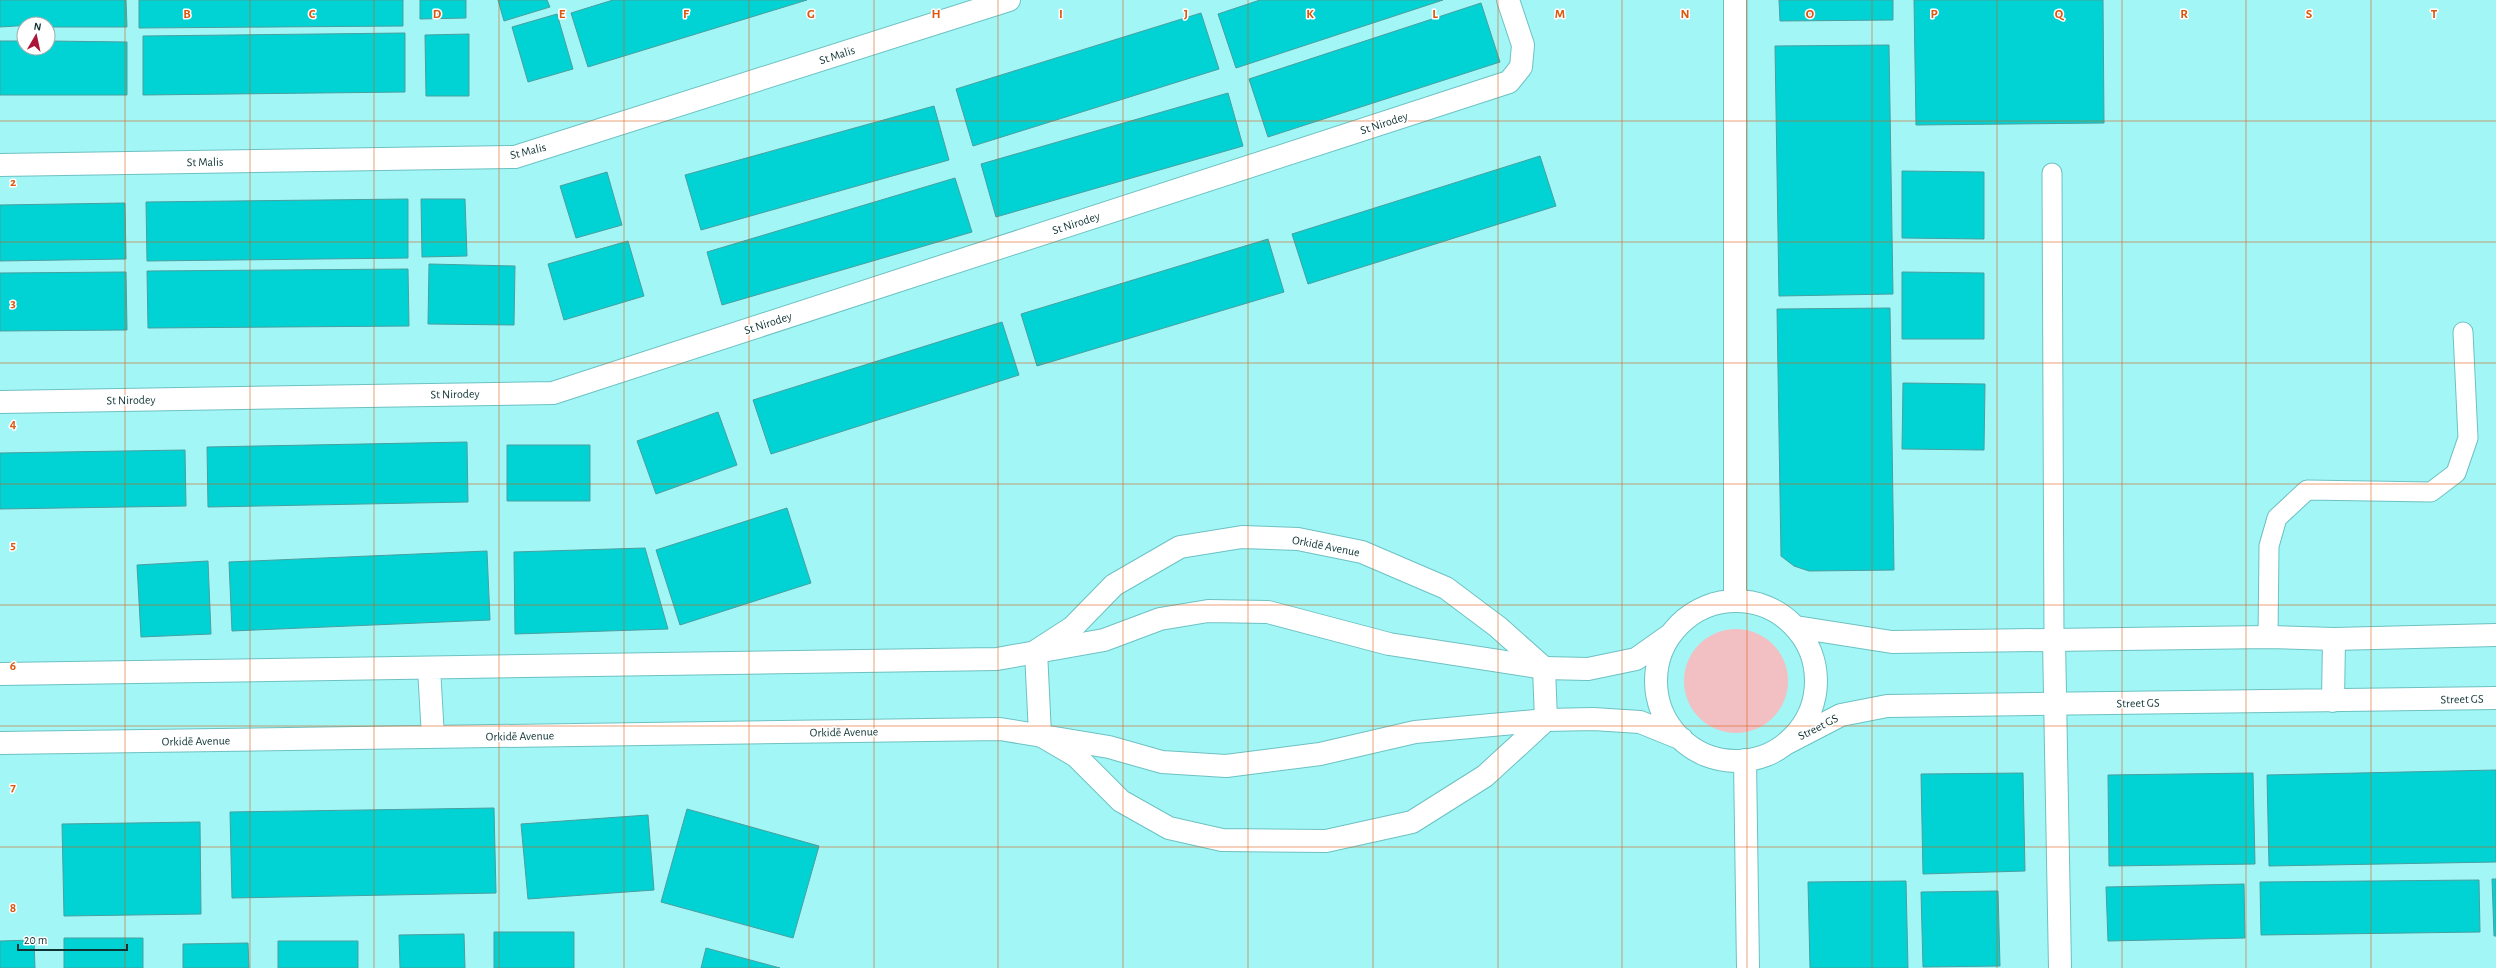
<svg xmlns="http://www.w3.org/2000/svg" width="2496" height="968" viewBox="0 0 2496 968" font-family="'Alegreya Sans',sans-serif">
<rect width="100%" height="100%" fill="#a2f6f6"/>
<!-- green -->
<path fill="#f2c0c2" d="M1684 681a52 52 0 1 1 104 0a52 52 0 1 1-104 0Z"/>
<!-- building -->
<path fill="#01d3d5" stroke="#4a9f9f" d="M0 0H126L127 27H48V24L0 27Z
M139 0H403V26L139 28Z
M420 0H466V18L420 19Z
M498 0H547L550 7 504 21Z
M613 0H807L588 67 571 13Z
M1260 0H1443L1236 68 1218 14Z
M1779 0H1893V20L1780 21Z
M1914 0H2103L2104 123 1916 125Z
M1481 3 1500 62 1268 137 1249 79Z
M1201 13 1219 69 973 146 956 89Z
M557 14 573 69 528 82 512 27Z
M405 33V92L143 95V36Z
M469 34V96H426L425 35Z
M0 41H24V48H48V41L127 42V95H0Z
M1889 45 1893 294 1779 296 1775 46Z
M1228 93 1243 146 996 217 981 164Z
M934 106 949 160 701 230 685 175Z
M1540 156 1556 206 1308 284 1292 234Z
M1902 171 1984 172V239L1902 238Z
M607 172 622 225 576 238 560 186Z
M955 178 972 232 722 305 707 252Z
M408 199V258L147 261 146 202Z
M421 199H465L467 256 422 257Z
M125 203 126 259 0 261V205Z
M1268 239 1284 292 1037 366 1021 314Z
M628 241 644 296 564 320 548 264Z
M429 264 515 266 514 325 428 324Z
M408 269 409 326 148 328 147 271Z
M126 272 127 330 0 331V273Z
M1902 272 1984 273V339H1902Z
M1890 308 1894 570 1809 571 1794 566 1781 556 1777 309Z
M1002 322 1019 375 771 454 753 400Z
M1903 383 1985 384 1984 450 1902 449Z
M718 412 737 465 656 494 637 441Z
M467 442 468 502 208 507 207 447Z
M507 445H590V501H507Z
M185 450 186 506 0 509V453Z
M787 508 811 583 680 625 656 550Z
M645 548 668 629 515 634 514 552Z
M487 551 490 620 232 631 229 562Z
M208 561 211 634 141 637 137 565Z
M2496 770V862L2269 866 2267 775Z
M2023 773 2025 871 1923 874 1921 774Z
M2253 773 2255 864 2109 866 2108 775Z
M494 808 496 893 232 898 230 812Z
M687 809 819 846 793 938 661 902Z
M648 815 654 890 528 899 521 824Z
M200 822 201 914 64 916 62 824Z
M2492 879H2496V936H2494Z
M2479 880 2480 932 2261 935 2260 882Z
M1906 881 1908 968H1810L1808 882Z
M2244 884 2245 938 2108 941 2106 887Z
M1998 891 2000 966 1923 967 1921 892Z
M494 932H574V968H494Z
M464 934 465 968H400L399 935Z
M64 938H143V968H64Z
M34 940 35 968H0V941Z
M278 941H358V968H278Z
M248 943 249 968H183V944Z
M706 948 780 968H701Z"/>
<g fill="none" stroke-linecap="round" stroke-linejoin="round">
<!-- service casing -->
<g stroke="#6ec1c2" stroke-width="21">
<path id="service" d="M2052 173 2054 640
M2268 637 2269 546 2277 518 2307 490 2431 492 2456 473 2468 438 2463 332"/>
</g>
<!-- minor casing -->
<g stroke="#6ec1c2" stroke-width="24">
<path id="minor" d="M1735 0V600
M0 165 515 157 1009 0
M0 402 553 393 1509 82 1521 67 1523 45 1508 0
M1242 537 1298 539 1362 552 1446 588 1498 627 1544 668 1546 720 1485 776 1412 822 1326 841 1222 840 1169 828 1121 801 1076 756 1040 735 1036 651 1073 627 1114 585 1180 547Z
M2054 640 2060 968"/>
</g>
<!-- tertiary casing -->
<g stroke="#6ec1c2" stroke-width="24">
<path id="tertiary" d="M1656 681a80 80 0 1 1 160 0a80 80 0 1 1-160 0Z
M1796 627 1892 642 2268 637 2334 639 2496 635
M429 668 433 737
M0 674 997 659 1104 640 1160 619 1208 611 1268 612 1389 644 1544 668 1588 669 1636 659 1670 635
M2333 701 2334 639
M0 743 1000 729 1109 747 1162 762 1226 766 1320 754 1415 732 1546 720 1593 719 1640 722 1682 739
M1787 743 1841 715 1887 706 2496 698
M1745 760 1748 968"/>
</g>
<!-- service -->
<use href="#service" stroke="#fff" stroke-width="19"/>
<!-- minor -->
<use href="#minor" stroke="#fff" stroke-width="22"/>
<!-- tertiary -->
<use href="#tertiary" stroke="#fff" stroke-width="22"/>
</g>
<!-- grid -->
<path fill="none" stroke="#dd570e" stroke-width="1" stroke-opacity="0.55" d="M125 0V968M250 0V968M374 0V968M499 0V968M624 0V968M749 0V968M874 0V968M998 0V968M1123 0V968M1248 0V968M1373 0V968M1498 0V968M1622 0V968M1747 0V968M1872 0V968M1997 0V968M2122 0V968M2246 0V968M2371 0V968M0 121H2496M0 242H2496M0 363H2496M0 484H2496M0 605H2496M0 726H2496M0 847H2496"/>
<g text-anchor="middle" dominant-baseline="central" stroke-width="3" stroke-linejoin="round" paint-order="stroke">
<!-- street labels -->
<g font-size="12" fill="#0f3333" stroke="#fff">
<text transform="translate(837 55) rotate(-18)">St Malis</text>
<text transform="translate(1384 123) rotate(-18)">St Nirodey</text>
<text transform="translate(528 151) rotate(-14)">St Malis</text>
<text transform="translate(205 162) rotate(-1)">St Malis</text>
<text transform="translate(1076 223) rotate(-18)">St Nirodey</text>
<text transform="translate(768 323) rotate(-18)">St Nirodey</text>
<text transform="translate(455 394) rotate(-1)">St Nirodey</text>
<text transform="translate(131 400) rotate(-1)">St Nirodey</text>
<text transform="translate(1326 546) rotate(11)">Orkidē Avenue</text>
<text transform="translate(2462 699) rotate(-1)">Street GS</text>
<text transform="translate(2138 703) rotate(-1)">Street GS</text>
<text transform="translate(1818 727) rotate(-27)">Street GS</text>
<text transform="translate(844 732) rotate(-1)">Orkidē Avenue</text>
<text transform="translate(520 736) rotate(-1)">Orkidē Avenue</text>
<text transform="translate(196 741) rotate(-1)">Orkidē Avenue</text>
</g>
</g>
<g font-size="13" text-anchor="middle" font-weight="bold" fill="#dd570e" stroke="#fff" stroke-width="3" stroke-linejoin="round" paint-order="stroke">
<text x="187" y="18">B</text>
<text x="312" y="18">C</text>
<text x="437" y="18">D</text>
<text x="562" y="18">E</text>
<text x="686" y="18">F</text>
<text x="811" y="18">G</text>
<text x="936" y="18">H</text>
<text x="1061" y="18">I</text>
<text x="1186" y="18">J</text>
<text x="1310" y="18">K</text>
<text x="1435" y="18">L</text>
<text x="1560" y="18">M</text>
<text x="1685" y="18">N</text>
<text x="1810" y="18">O</text>
<text x="1934" y="18">P</text>
<text x="2059" y="18">Q</text>
<text x="2184" y="18">R</text>
<text x="2309" y="18">S</text>
<text x="2434" y="18">T</text>
<text x="13" y="186">2</text>
<text x="13" y="307">3</text>
<text x="13" y="428">4</text>
<text x="13" y="549">5</text>
<text x="13" y="670">6</text>
<text x="13" y="791">7</text>
<text x="13" y="912">8</text>
</g>
<!-- north arrow -->
<g transform="translate(36 36) rotate(9)"><circle r="19" fill="#ffffff" stroke="#9fadad"/>
<path d="M0-3L7 15L0 10L-7 15Z" fill="#ab1539"/>
<text y="-6" font-size="11" font-weight="bold" text-anchor="middle" fill="#0f3333">N</text>
</g>
<!-- scale -->
<path d="M18 944v6h109v-6" fill="none" stroke="#0f3333" stroke-width="2"/>
<text x="24" y="944" font-size="12" fill="#0f3333" stroke="#ffffff" stroke-width="3" paint-order="stroke">20 m</text>
</svg>
